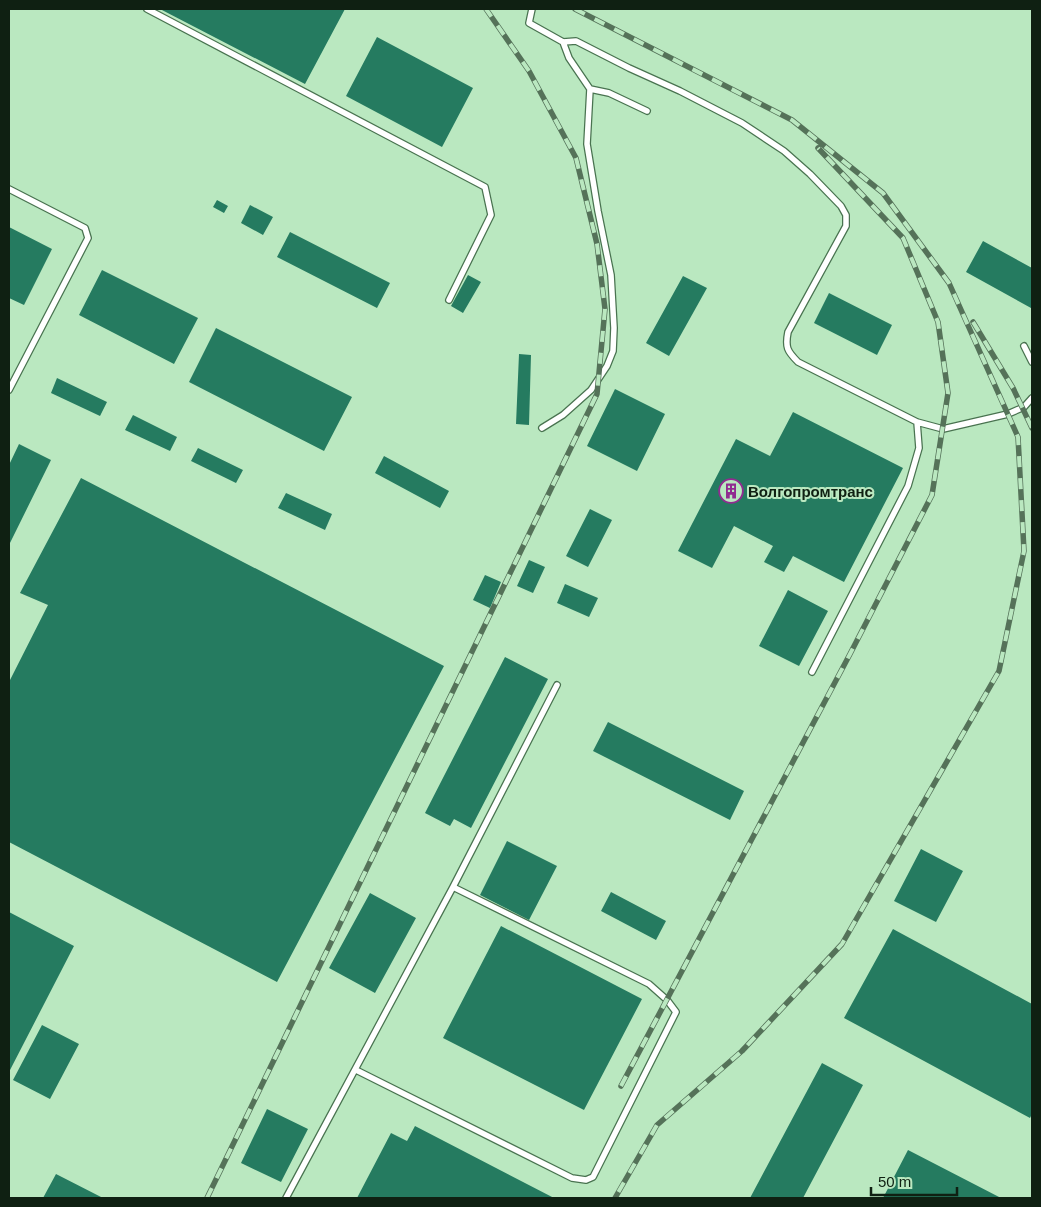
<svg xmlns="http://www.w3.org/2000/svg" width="1041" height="1207" viewBox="0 0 1041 1207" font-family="Arial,sans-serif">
<rect width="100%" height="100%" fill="#bae8c0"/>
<!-- building -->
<path fill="#257b60" d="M160 9H345L305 84Z
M377 37 473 88 442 147 346 96Z
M217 200 228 206 224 213 213 207Z
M250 205 273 217 263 235 241 223Z
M9 227 52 249 24 305 9 298Z
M290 232 390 283 377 308 277 257Z
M983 241 1032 268V306L1031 308 966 272Z
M102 270 198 318 174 364 79 315Z
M468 275 481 282 463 313 451 306Z
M683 276 707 288 669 356 646 343Z
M829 293 892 325 877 355 814 323Z
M216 328 352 397 324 451 189 382Z
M519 354 531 355 529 425 516 424Z
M57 378 107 402 100 416 51 393Z
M615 389 665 414 637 471 587 446Z
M793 412 903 468 844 582 793 556 784 572 764 562 773 546 734 526 712 568 678 551 736 439 770 456Z
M133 415 177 437 170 451 125 430Z
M19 444 51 460 9 545V465Z
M198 448 243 470 236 483 191 461Z
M384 456 449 491 440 508 375 473Z
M81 478 444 666 277 982 9 842V682L48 605 20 593Z
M286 493 332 514 325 530 278 508Z
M590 509 612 520 588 567 566 556Z
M529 560 545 567 533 593 517 586Z
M485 575 501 582 490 608 473 600Z
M565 584 598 598 589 617 557 603Z
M788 590 828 611 799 666 759 646Z
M505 657 548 679 471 828 454 819 450 826 425 813Z
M608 722 744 791 730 820 593 751Z
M507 841 557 866 529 920 480 895Z
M921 849 963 871 936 922 894 901Z
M611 892 666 921 656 940 601 911Z
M370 893 416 918 375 993 329 968Z
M9 912 74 946 9 1072Z
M501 926 642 999 584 1110 443 1038Z
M893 929 1032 1004V1114L1030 1118 844 1018Z
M42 1025 79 1044 50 1099 13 1080Z
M822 1063 863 1085 803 1198H750Z
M267 1109 308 1129 281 1182 241 1163Z
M415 1126 554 1198H357L391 1133 407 1141Z
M908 1150 1001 1198H883Z
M56 1174 103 1198H43Z"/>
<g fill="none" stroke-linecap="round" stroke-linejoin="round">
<!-- service casing -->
<g stroke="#497350" stroke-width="8">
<path id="service" d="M147 9 485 187 491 215 449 300
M532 9 529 23 563 42 569 58 590 89 609 93 647 111
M563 42 576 41 629 68 680 91 742 123 784 151 810 174 841 206 846 215V226L788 332C785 347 787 351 798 362L917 422 943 429 1008 414 1024 407 1032 398
M9 189 85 228 88 238 9 390
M1024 346 1032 362
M542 428 563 415 591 390 607 366 613 351 614 328 611 275 598 211 587 144 590 89
M812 672 908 486 919 448 917 422
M356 1070 572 1178 586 1180 593 1177 676 1012 667 1000 649 984 453 887
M286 1198 453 887 557 685"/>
</g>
<!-- service -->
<use href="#service" stroke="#fff" stroke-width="5.5"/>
<!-- rail casing -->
<g stroke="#557259" stroke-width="5.5">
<path id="rail" d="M575 9 792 120 883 193 949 283 1018 437 1024 551 999 671 842 944 742 1051 657 1125 615 1198
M973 322 1013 388 1032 428
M621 1086 850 654 932 495 948 393 938 322 903 238 818 148
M207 1198 597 394 605 309 597 244 576 158 529 71 486 9"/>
</g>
<!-- rail -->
<use href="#rail" stroke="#bae8c0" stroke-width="4" stroke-dasharray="11" stroke-linecap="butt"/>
</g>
<!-- icons -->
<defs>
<g id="building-ring" transform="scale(1.25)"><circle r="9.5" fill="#bae8c0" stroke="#912b90" stroke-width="1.5"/><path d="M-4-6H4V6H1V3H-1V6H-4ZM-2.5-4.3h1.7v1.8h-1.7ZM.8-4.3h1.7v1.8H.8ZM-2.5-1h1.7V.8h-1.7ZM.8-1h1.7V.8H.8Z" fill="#912b90"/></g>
</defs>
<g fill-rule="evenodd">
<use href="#building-ring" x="731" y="491"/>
</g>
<g text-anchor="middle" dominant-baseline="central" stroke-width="4" stroke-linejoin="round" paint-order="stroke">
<!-- poi labels -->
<g font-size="15" font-weight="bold" fill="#0f2012" stroke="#bae8c0" text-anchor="start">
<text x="748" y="491">Волгопромтранс</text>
</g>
</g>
<!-- border -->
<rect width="1041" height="1207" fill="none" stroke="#0f2012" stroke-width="20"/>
<!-- scale -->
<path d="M871 1187v8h86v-8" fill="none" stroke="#0f2012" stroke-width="2.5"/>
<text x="878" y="1187" font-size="15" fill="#0f2012" stroke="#bae8c0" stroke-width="4" paint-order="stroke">50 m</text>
</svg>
